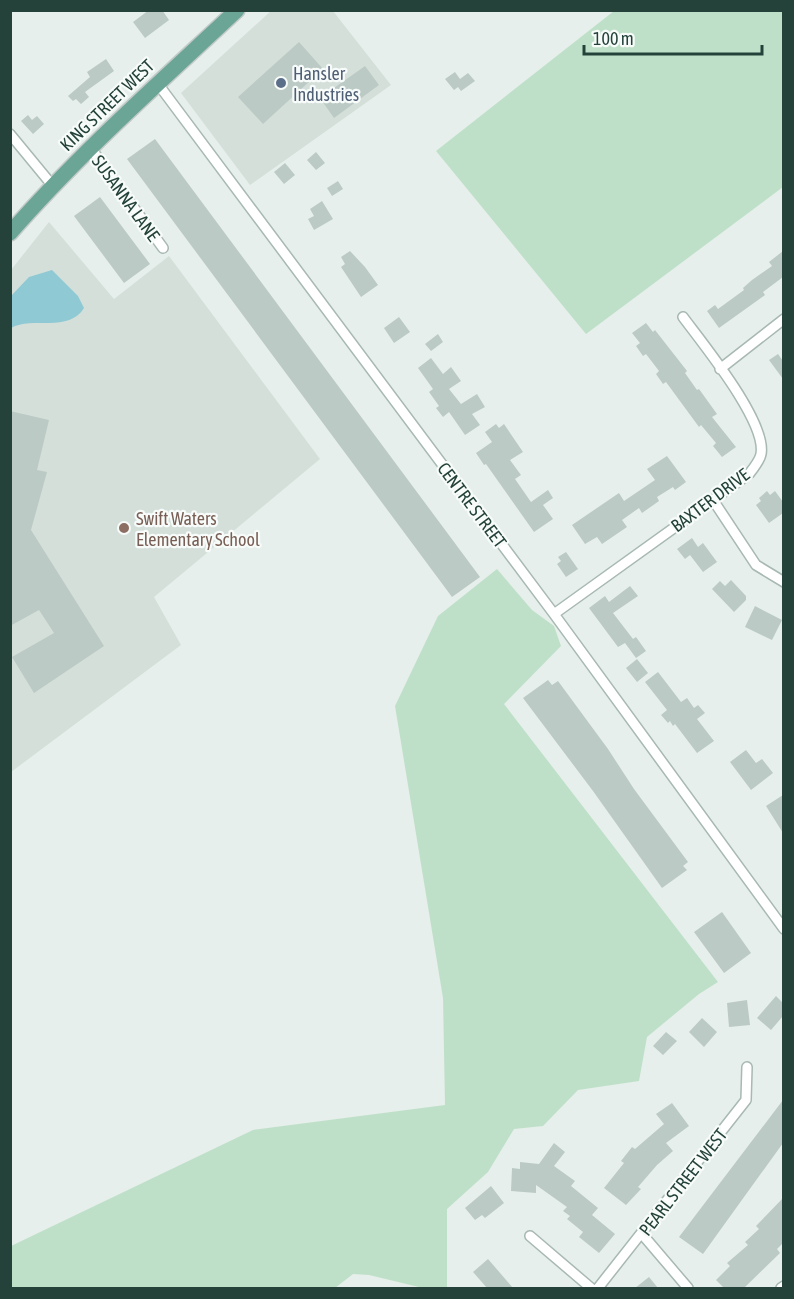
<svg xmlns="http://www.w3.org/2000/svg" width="794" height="1299" viewBox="0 0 794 1299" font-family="'Asap Condensed',sans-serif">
<rect width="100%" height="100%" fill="#e6efeb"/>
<!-- built -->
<path fill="#d4dfda" d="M272 10 333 11 391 85 250 185 181 93Z
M49 222 114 299 169 256 320 459 154 597 181 645 11 772V270Z"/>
<!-- green -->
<path fill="#bfe0c8" d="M614 11H783V187L586 334 436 151Z
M497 569 532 610 554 626 561 646 504 704 718 982 699 994 647 1037 639 1081 578 1090 543 1126 514 1129 488 1172 447 1209V1288H423L369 1275 353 1274 335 1288H11V1246L253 1130 445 1105 443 998 395 706 438 616Z"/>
<!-- water -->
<path fill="#8ec9d4" d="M52 270 78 296 84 308C69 333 32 316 11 328V296L29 277Z"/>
<!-- building -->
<path fill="#bbcac4" d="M149 10H162L169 20 145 38 133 22Z
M299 42 323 69 263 124 238 97Z
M106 59 114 71 85 92 89 97 81 104 76 99 73 101 68 96 90 77 87 72Z
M365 66 379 85 334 118 320 98Z
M455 72 460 79 468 73 475 81 461 91 458 87 454 90 445 79Z
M28 115 32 120 37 116 44 124 33 134 21 121Z
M155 139 480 577 452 597 127 159Z
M316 152 325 163 316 170 307 160Z
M285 163 295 175 284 184 274 172Z
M338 181 343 189 332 196 327 188Z
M100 197 150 264 124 283 74 216Z
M322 201 333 219 314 230 308 219 314 216 310 209Z
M350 251 365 267 378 285 361 297 341 267 345 264 341 257Z
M783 251V277L763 292 765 295 719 328 707 311 715 305 718 309 744 290 743 288 752 280 772 266 769 262Z
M399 317 410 332 394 343 384 328Z
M646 323 653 332 655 330 687 371 685 373 697 390 699 389 717 414 712 417 736 447 722 457 713 446 716 443 701 425 699 427 666 382 663 384 656 374 659 371 646 354 643 356 636 346 640 343 632 333Z
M438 334 443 342 431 351 425 344Z
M778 354 783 361V379L769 360Z
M431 358 443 374 451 367 461 381 449 389 461 404 477 394 485 407 472 414 480 425 465 435 449 412 443 417 436 408 439 406 429 392 433 389 418 368Z
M10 411 49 420 37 470 47 472 31 530 104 646 34 693 12 657 54 633 39 610 10 626Z
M496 424 499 428 504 424 523 452 510 460 521 475 515 479 531 502 548 490 553 498 543 505 553 519 534 532 486 464 484 465 476 453 492 442 485 432Z
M667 456 686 482 675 490 673 487 657 497 659 501 642 513 639 508 622 520 627 527 602 544 597 537 585 544 572 525 619 493 624 501 655 480 647 469Z
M767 491 770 495 775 491 783 502V513L769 523 756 505 761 501 759 498Z
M692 538 698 547 703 543 717 562 703 572 690 555 685 559 677 549Z
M566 552 578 569 566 577 557 564 561 561 558 557Z
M731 580 746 596V600L734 612 712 589 720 581 725 586Z
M630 586 638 596 613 613 633 639 636 637 646 651 636 658 625 643 618 647 589 608 605 596 609 602Z
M755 606 782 620 772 640 745 627Z
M637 659 648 673 637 682 626 668Z
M658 672 681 702 687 698 694 708 698 705 705 713 697 719 714 741 697 753 675 724 673 726 670 721 668 723 661 715 667 710 645 682Z
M548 680 552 685 558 681 608 749 634 789 688 862 683 866 687 870 662 888 593 791 523 698Z
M746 750 756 763 762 759 773 773 751 790 730 762Z
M783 795V833L766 806Z
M722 912 751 953 724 973 694 932Z
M776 996 783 1003V1016L771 1030 757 1018Z
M747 1000 750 1025 729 1027 727 1003Z
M702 1018 717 1032 704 1047 689 1032Z
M666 1032 677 1041 663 1055 653 1046Z
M783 1100V1143L703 1254 679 1237Z
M672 1103 689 1126 666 1143 673 1151 657 1165 638 1187 641 1189 626 1205 604 1188 624 1163 621 1161 632 1147 635 1149 664 1124 656 1114Z
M554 1143 565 1152 554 1166 575 1181 571 1186 598 1208 592 1215 615 1234 599 1253 579 1237 583 1232 567 1219 570 1216 563 1211 567 1207 536 1185V1193L511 1191 512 1168 520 1169V1162L539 1164Z
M491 1186 504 1203 485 1218 482 1215 475 1220 465 1208Z
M783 1198V1243L777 1249 780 1253 744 1288H724L716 1280 730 1266 727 1263 748 1245 745 1242 759 1229 756 1226Z
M488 1259 513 1288H487L473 1272Z
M649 1277 658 1288H635Z"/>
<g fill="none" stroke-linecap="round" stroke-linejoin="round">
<!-- minor casing -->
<g stroke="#a8b8b2" stroke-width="12">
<path id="minor" d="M158 84 554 614 784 929
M10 134 52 185
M90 147 163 248
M720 369 784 319
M713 500 756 565 784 582
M554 614 749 474C753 469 760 460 761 454 767 422 703 344 683 317
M642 1234 688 1288
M530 1236 591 1288
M598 1288 746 1100 747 1067
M781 1288 784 1286"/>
</g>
<!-- primary casing -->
<g stroke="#c2cac8" stroke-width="18">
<path id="primary" d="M10 233C80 153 159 83 237 10"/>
</g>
<!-- minor -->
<use href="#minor" stroke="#fff" stroke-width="9"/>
<!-- primary -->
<use href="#primary" stroke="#6aa596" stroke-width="15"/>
</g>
<!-- markers -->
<circle fill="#5c6f8a" stroke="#f7fbf9" stroke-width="2" cx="281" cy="83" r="6"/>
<circle fill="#8d6e63" stroke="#f7fbf9" stroke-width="2" cx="124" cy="528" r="6"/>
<g text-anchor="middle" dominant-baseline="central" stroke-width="4.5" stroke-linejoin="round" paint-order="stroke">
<!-- service labels -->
<g font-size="18" fill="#4e5e75" stroke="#f7fbf9" text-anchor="start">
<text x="293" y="73">Hansler<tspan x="293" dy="21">Industries</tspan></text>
</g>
<!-- street labels -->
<g font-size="18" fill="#24423a" stroke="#f7fbf9">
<text transform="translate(107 105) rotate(-44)">KING STREET WEST</text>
<text transform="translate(126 198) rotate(54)">SUSANNA LANE</text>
<text transform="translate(710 500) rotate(-37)">BAXTER DRIVE</text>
<text transform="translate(472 505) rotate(53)">CENTRE STREET</text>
<text transform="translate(683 1182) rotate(-52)">PEARL STREET WEST</text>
</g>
<!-- education labels -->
<g font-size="18" fill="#785e54" stroke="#f7fbf9" text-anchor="start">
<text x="136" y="518">Swift Waters<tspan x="136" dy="21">Elementary School</tspan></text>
</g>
</g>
<!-- border -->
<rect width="794" height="1299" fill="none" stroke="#24423a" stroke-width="24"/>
<!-- scale -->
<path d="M584 45v9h178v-9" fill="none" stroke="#24423a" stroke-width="3"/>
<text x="593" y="45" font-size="18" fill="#24423a" stroke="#f7fbf9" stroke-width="4.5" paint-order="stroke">100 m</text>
</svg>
